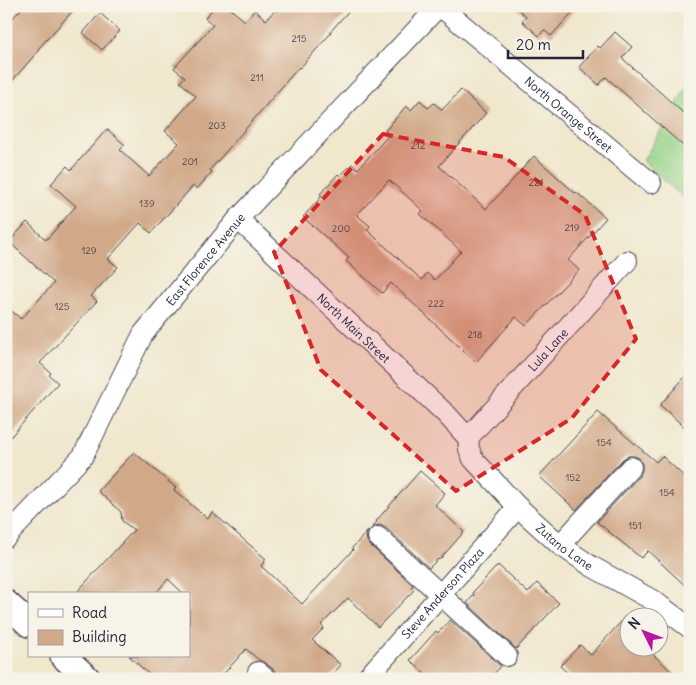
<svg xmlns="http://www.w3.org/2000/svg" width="696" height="685" viewBox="0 0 696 685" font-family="Delius,sans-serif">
<rect width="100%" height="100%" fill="#f7f3e8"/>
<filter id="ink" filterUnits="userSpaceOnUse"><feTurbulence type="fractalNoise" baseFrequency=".02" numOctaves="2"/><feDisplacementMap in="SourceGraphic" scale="10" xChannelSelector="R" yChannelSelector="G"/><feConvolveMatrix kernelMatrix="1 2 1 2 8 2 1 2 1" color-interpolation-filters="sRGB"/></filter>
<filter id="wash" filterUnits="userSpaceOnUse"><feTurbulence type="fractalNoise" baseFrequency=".0096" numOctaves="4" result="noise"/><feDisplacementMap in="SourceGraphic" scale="20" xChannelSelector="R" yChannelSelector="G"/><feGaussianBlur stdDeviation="1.12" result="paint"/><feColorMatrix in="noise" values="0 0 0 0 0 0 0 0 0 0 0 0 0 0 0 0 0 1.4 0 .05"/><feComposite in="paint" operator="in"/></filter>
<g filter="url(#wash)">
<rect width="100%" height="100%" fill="#f0e7cd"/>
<!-- green -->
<path fill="#96d388" stroke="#5c7a62" d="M690 81V204L643 161Z"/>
<g id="blocks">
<!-- building -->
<path fill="#d1a989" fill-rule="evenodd" d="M24 6H77L38 49 39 50 6 88V25Z
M215 6H227L245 21 255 10 266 20 275 10 278 12 283 6H353L330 32 331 33 300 68 299 67 210 170 212 172 197 189 193 186 151 233 140 223 108 259 118 267 91 296 97 301 40 363 51 373 49 375 58 383 6 442V306L21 319 54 283 9 242 27 222 46 240 76 206 51 184 67 166 71 170 107 129 125 145 120 150 149 176 179 143 165 131 196 96 180 82 185 77 174 68 213 25 205 18Z
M514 6H578L551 36 544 30 539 36 522 21 526 16Z
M100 13 120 31 102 50 83 33Z
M615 32 632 47 622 58 690 119V152L654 120 606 77 599 85 579 67 598 46 600 48Z
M461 90 486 113 439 166 486 209 534 156 575 193 576 192 606 218 568 260 579 270 526 326 516 317 476 362 391 283 382 293 346 261 349 258 303 217 322 196 320 194 338 174 340 176 352 164 358 169 389 135 385 131 406 106 411 110 420 100 428 108 434 103 442 110ZM389 180 423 211 420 214 461 251 435 280 427 273 422 280 367 230 370 226 357 215Z
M690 371V432L660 405Z
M598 412 656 462 662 456 690 482V590L648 551 641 558 597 522 640 475 642 470V464L639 458 634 456H628L623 459 576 510 539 476Z
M134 452 176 488 174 490 208 519 212 512 266 559 261 566 302 604 353 550 352 548 368 531 366 535 367 540 370 545 413 585 411 587 414 590 378 627 348 598 321 625 324 628 312 640 341 665 328 679H279L274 670 265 663 259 660 246 649 219 679H154L129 656H189V594H184L168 579 155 594H75L134 530 122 521 121 512 98 491Z
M420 471 445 493 435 505 464 532 440 559 437 560 429 568 386 528 380 525 375 526 372 527 377 522 376 521Z
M498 565 528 593 537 583 559 603 516 649 467 603 474 595 473 592Z
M628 614V648H646L680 679H574L560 666 580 645 591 655Z
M450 620 501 666 489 679H430L410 660 436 631 438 633Z"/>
</g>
</g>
<g filter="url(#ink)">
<use href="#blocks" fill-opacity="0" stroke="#414051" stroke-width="1"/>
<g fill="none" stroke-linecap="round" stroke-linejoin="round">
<!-- minor casing -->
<g stroke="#414051" stroke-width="22">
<g id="minor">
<path id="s1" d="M440 6 651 183"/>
<path id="s2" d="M238 219 447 415 468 438"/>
<path id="s3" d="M468 438 469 449 473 459 518 507 560 545 591 566 654 601 690 628"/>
<path id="s4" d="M468 438 627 261"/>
<path id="s5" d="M6 537 83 456 143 334 238 219 439 6"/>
<path d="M378 537 507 656"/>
<path d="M560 545 631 467"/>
<path d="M258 672 266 679"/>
<path id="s6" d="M366 679 518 507"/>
</g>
</g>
<!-- tertiary casing -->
<g stroke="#414051" stroke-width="28">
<path id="tertiary" d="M6 603 29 624
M63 656 88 679"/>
</g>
<!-- minor -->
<use href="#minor" stroke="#fff" stroke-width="20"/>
<!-- tertiary -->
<use href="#tertiary" stroke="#fff" stroke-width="25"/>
</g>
</g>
<!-- marked area -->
<path fill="#d62828" fill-opacity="0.2" stroke="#d62828" stroke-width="4" stroke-dasharray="10 6" stroke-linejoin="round" d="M383 134 504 157 585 215 636 339 572 418 456 491 321 370 274 252Z"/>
<g text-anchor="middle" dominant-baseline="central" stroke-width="5" stroke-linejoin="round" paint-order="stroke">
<!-- number labels -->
<g font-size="10" fill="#4e444e">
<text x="299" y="38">215</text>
<text x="257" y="77">211</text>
<text x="217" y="125">203</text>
<text x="418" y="145">212</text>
<text x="190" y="161">201</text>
<text x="536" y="182">221</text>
<text x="147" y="203">139</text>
<text x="572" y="227">219</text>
<text x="341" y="228">200</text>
<text x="89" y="250">129</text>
<text x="436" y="303">222</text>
<text x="62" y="306">125</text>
<text x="475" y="334">218</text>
<text x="604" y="442">154</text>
<text x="573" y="477">152</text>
<text x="667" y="492">154</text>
<text x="635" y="525">151</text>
</g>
<!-- street labels -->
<g font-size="12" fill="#22223b" stroke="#f7f3e8">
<text stroke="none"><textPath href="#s1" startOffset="168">North Orange Street</textPath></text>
<text stroke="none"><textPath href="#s5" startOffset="345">East Florence Avenue</textPath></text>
<text stroke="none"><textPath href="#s2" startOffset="159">North Main Street</textPath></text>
<text stroke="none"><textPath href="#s4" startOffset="119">Lula Lane</textPath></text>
<text stroke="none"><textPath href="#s3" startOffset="149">Zutano Lane</textPath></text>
<text stroke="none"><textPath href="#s6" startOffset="115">Steve Anderson Plaza</textPath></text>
</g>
</g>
<!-- margin -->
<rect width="696" height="685" fill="none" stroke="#f7f3e8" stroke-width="25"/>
<!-- legend -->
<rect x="28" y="592" width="162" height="65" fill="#f7f3e8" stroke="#a29fa3"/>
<rect x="38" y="609" width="25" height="8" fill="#ffffff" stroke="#a29fa3"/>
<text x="72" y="618" font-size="15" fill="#22223b">Road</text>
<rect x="38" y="630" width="25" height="15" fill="#d1a989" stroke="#a29fa3"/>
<text x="72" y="642" font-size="15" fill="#22223b">Building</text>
<!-- north arrow -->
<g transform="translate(644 632) rotate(312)"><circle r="24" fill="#f7f3e8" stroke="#a29fa3"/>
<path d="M0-4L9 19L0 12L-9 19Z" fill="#b5179e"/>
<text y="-8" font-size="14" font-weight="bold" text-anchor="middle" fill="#22223b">N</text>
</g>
<!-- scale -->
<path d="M508 50v8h75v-8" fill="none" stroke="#22223b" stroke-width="2.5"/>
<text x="516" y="50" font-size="15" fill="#22223b" stroke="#f7f3e8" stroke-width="4" paint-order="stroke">20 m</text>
</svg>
